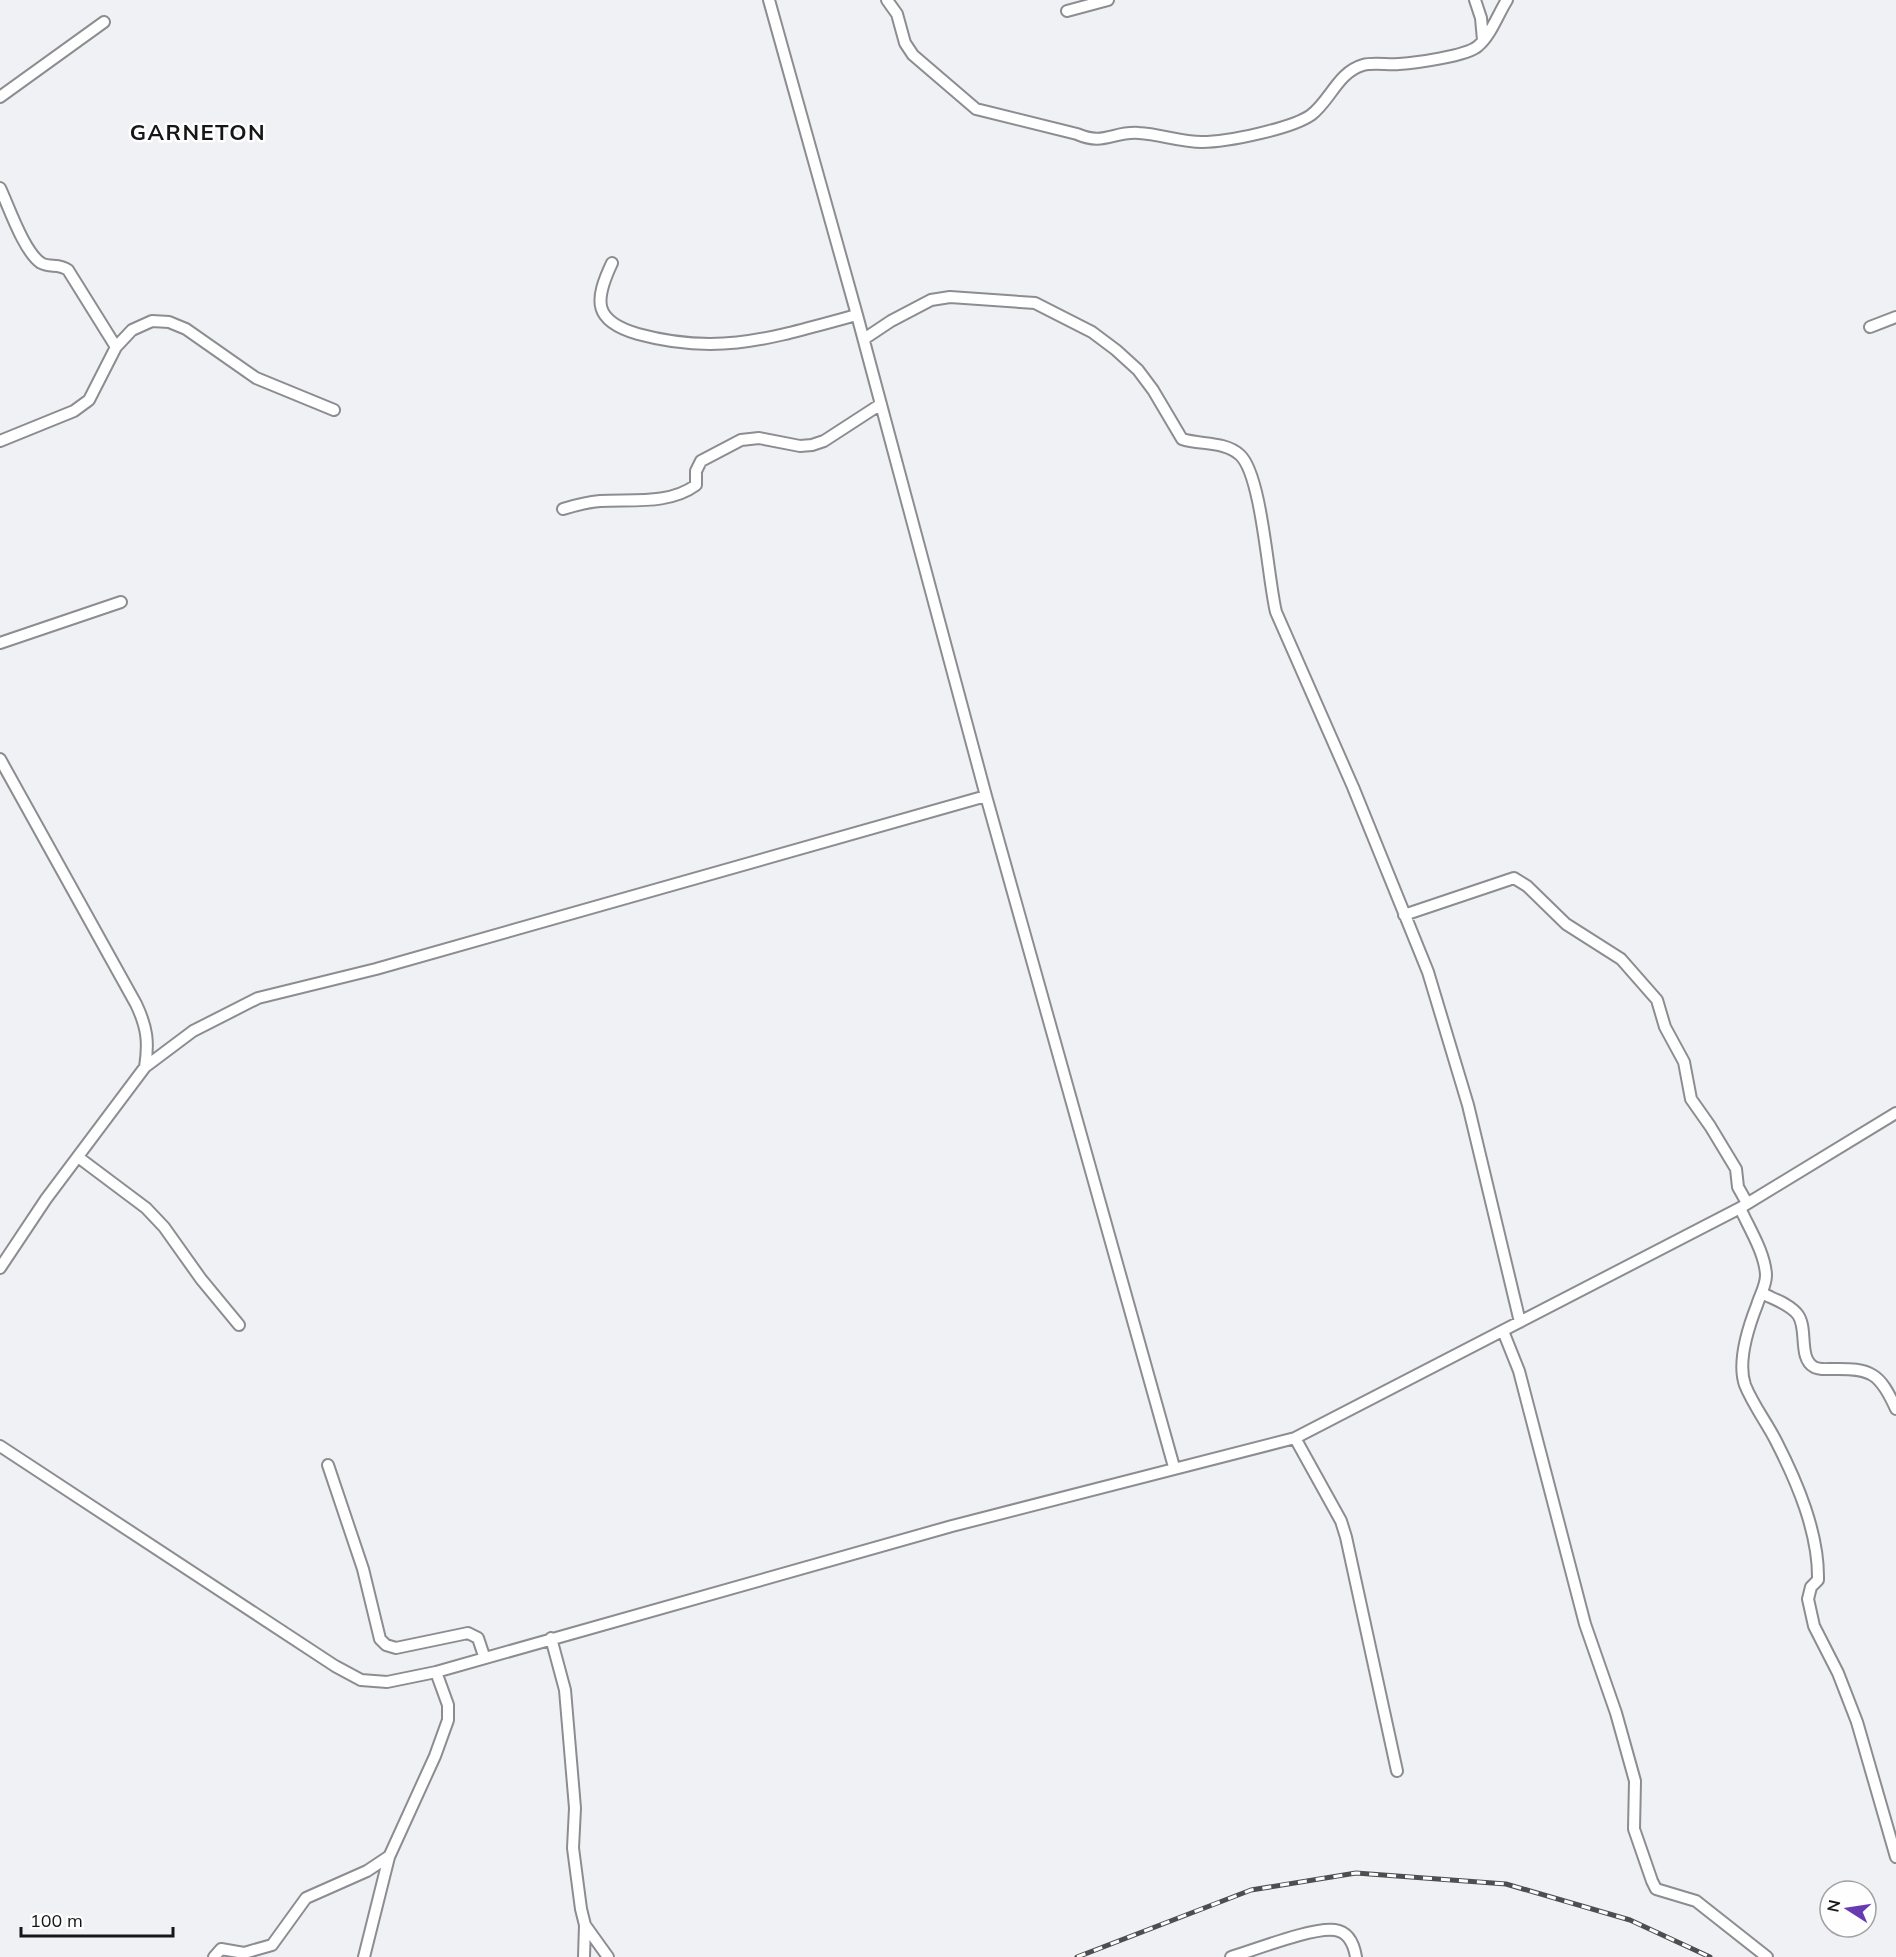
<svg xmlns="http://www.w3.org/2000/svg" width="1896" height="1957" viewBox="0 0 1896 1957" font-family="Mulish,sans-serif">
<rect width="100%" height="100%" fill="#eff1f5"/>
<g fill="none" stroke-linecap="round" stroke-linejoin="round">
<!-- minor casing -->
<g stroke="#8c8d90" stroke-width="14">
<path id="minor" d="M769 0 857 315 986 796 1174 1467
M887 0 897 14 905 43 913 55 976 109 1077 134C1104 146 1113 131 1139 133 1159 134 1181 142 1202 142 1226 142 1291 129 1311 115 1330 101 1338 72 1363 65 1373 62 1388 65 1399 64 1415 63 1467 56 1478 46 1491 35 1498 14 1507 0
M1475 0 1481 18 1483 40
M1067 11 1108 0
M0 97 104 22
M0 188C9 207 24 252 41 263 50 268 59 263 68 270L116 347
M612 263C594 301 593 321 638 334 722 357 777 336 857 315
M1870 327 1896 317
M864 339 891 321 931 300 950 297 1035 303 1092 332 1116 350 1138 370 1153 390 1182 439C1200 445 1225 441 1240 455 1262 475 1268 581 1276 612L1353 787 1428 972 1468 1105 1520 1322
M0 441 74 411 89 400 116 347 132 330 152 321 169 322 186 329 256 378 334 410
M563 509C576 505 587 502 600 501 631 499 669 505 696 485V471L701 461 741 440 759 438 800 446 812 445 824 441 881 404
M0 643 121 602
M0 759 136 1004C147 1027 149 1042 145 1067L46 1199 0 1268
M1404 915 1514 878 1527 886 1566 924 1621 959 1657 1000 1665 1027 1684 1062 1691 1099 1710 1126 1736 1169 1738 1187 1747 1203
M145 1067 193 1031 258 998 376 969 986 796
M78 1157 146 1208 164 1227 201 1279 239 1325
M1740 1208C1749 1228 1765 1253 1766 1275 1766 1286 1760 1295 1757 1305 1748 1328 1737 1362 1745 1385 1753 1405 1767 1423 1776 1441 1797 1482 1819 1533 1818 1580L1811 1587 1808 1599 1814 1626 1838 1673 1857 1722 1896 1857
M1762 1293C1773 1299 1790 1304 1798 1315 1808 1329 1798 1358 1814 1367 1819 1370 1826 1369 1832 1369 1871 1368 1880 1373 1896 1409
M1503 1331 1519 1371 1585 1624 1616 1713 1635 1781 1634 1829 1652 1881 1656 1889 1696 1901 1767 1957
M1295 1438 1341 1521 1346 1537 1397 1771
M0 1446 335 1666 361 1680 387 1682 436 1672 952 1526 1295 1438 1740 1208 1896 1113
M328 1465 363 1569 380 1639 386 1645 396 1648 468 1633 478 1638 484 1656
M551 1638 565 1690 575 1808 573 1848 581 1909 585 1925 608 1957
M214 1957 221 1949 244 1953 272 1945 306 1898 367 1871 388 1857
M364 1957 389 1857 435 1756 448 1720V1705L436 1672
M584 1957 585 1925
M1231 1957C1255 1950 1312 1927 1335 1930 1349 1932 1354 1945 1356 1957"/>
</g>
<!-- minor -->
<use href="#minor" stroke="#fff" stroke-width="10"/>
<!-- rail casing -->
<g stroke="#4d4e50" stroke-width="5">
<path id="rail" d="M1077 1957 1251 1890 1356 1873 1506 1884 1630 1920 1710 1957"/>
</g>
<!-- rail -->
<use href="#rail" stroke="#fefeff" stroke-width="3" stroke-dasharray="9" stroke-linecap="butt"/>
</g>
<g text-anchor="middle" dominant-baseline="central" stroke-width="5" stroke-linejoin="round" paint-order="stroke">
<!-- district labels -->
<g font-size="22" font-weight="bold" letter-spacing="1.5" fill="#161617" stroke="#fefeff">
<text x="198" y="132">GARNETON</text>
</g>
</g>
<!-- north arrow -->
<g transform="translate(1848 1909) rotate(282)"><circle r="28" fill="#fefeff" stroke="#a1a1a2" stroke-width="1.5"/>
<path d="M0-4.5L10 22L0 15L-10 22Z" fill="#683ab2"/>
<text y="-9" font-size="16" font-weight="bold" text-anchor="middle" fill="#161617">N</text>
</g>
<!-- scale -->
<path d="M21 1927v9h152v-9" fill="none" stroke="#161617" stroke-width="3"/>
<text x="30" y="1927" font-size="18" fill="#161617" stroke="#fefeff" stroke-width="4.5" paint-order="stroke">100 m</text>
</svg>
